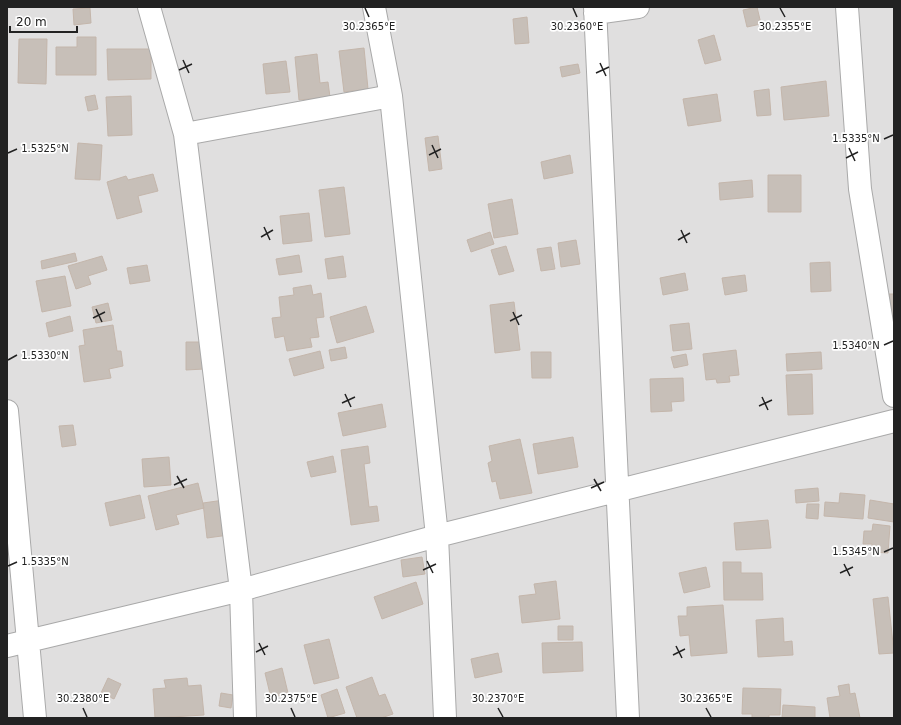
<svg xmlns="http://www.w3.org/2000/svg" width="901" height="725" viewBox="0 0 901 725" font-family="'DejaVu Sans',sans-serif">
<rect width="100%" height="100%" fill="#f2efe9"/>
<!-- residential -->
<path fill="#e0dfdf" d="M7 7H894V718H7Z"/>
<!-- building -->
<path fill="#c7bfb8" stroke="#c4b6ab" d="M757 7 761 24 747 27 743 10Z
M90 8 91 23 74 25 73 9Z
M527 17 529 43 515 44 513 19Z
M714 35 721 60 705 64 698 40Z
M77 37H96V75H56V47H77Z
M19 39H47L46 84 18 83Z
M364 48 368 89 344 92 339 51Z
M107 49H151V79L108 80Z
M317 54 320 83 328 82 330 97 299 100 295 57Z
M286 61 290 92 266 94 263 64Z
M578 64 580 73 562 77 560 67Z
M826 81 829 116 784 120 781 87Z
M769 89 771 115 757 116 754 91Z
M717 94 721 121 688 126 683 99Z
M95 95 98 109 88 111 85 97Z
M131 96 132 135 108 136 106 97Z
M438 136 442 169 429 171 425 138Z
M78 143 102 145 100 180 75 179Z
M570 155 573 173 544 179 541 162Z
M153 174 158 191 138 196 142 212 117 219 107 182 126 176 128 180Z
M768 175H801V212H768Z
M752 180 753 197 720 200 719 183Z
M344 187 350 234 325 237 319 190Z
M512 199 518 234 494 238 488 204Z
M309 213 312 241 283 244 280 216Z
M490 232 494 244 471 252 467 240Z
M576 240 580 264 561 267 558 243Z
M506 246 514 271 499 275 491 250Z
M551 247 555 269 541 271 537 249Z
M75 253 77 261 42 269 41 261Z
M299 255 302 272 279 275 276 259Z
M102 256 107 270 88 276 91 284 76 289 68 266Z
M343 256 346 277 328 279 325 259Z
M830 262 831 291 811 292 810 263Z
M147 265 150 281 130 284 127 268Z
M685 273 688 290 663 295 660 278Z
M745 275 747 291 725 295 722 278Z
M65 276 71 306 42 312 36 281Z
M311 285 313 295 321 293 324 317 316 318 319 337 310 338 312 347 287 351 284 336 275 338 272 318 281 317 279 297 294 295 293 288Z
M888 294H894V316H890Z
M514 302 520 350 495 353 490 305Z
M108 303 112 320 96 323 92 307Z
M366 306 374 332 337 343 330 317Z
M70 316 73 331 49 337 46 323Z
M689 323 692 349 673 351 670 325Z
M113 325 117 351H121L123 366 109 369 111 378 84 382 79 346 85 345 83 330Z
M186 342H203L204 369 186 370Z
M345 347 347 358 331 361 329 350Z
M736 350 739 375 729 376 730 382 717 383 716 379 706 380 703 354Z
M320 351 324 368 294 376 289 359Z
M531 352H551V378H532Z
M821 352 822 369 787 371 786 354Z
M686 354 688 365 674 368 671 357Z
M812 374 813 414 788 415 786 375Z
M683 378 684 401 671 402 672 411 651 412 650 379Z
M382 404 386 427 343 436 338 413Z
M73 425 76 445 62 447 59 426Z
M573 437 578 467 538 474 533 444Z
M520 439 532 493 500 499 496 481 492 482 488 463 492 461 489 446Z
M368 446 370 463 364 464 369 507 377 506 379 521 351 525 341 450Z
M333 456 336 472 311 477 307 462Z
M169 457 171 485 144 487 142 459Z
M198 483 204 508 176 515 179 524 156 530 148 496Z
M818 488 819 501 796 503 795 490Z
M840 493 865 495 863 519 824 516 825 502 839 503Z
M140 495 145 518 110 526 105 503Z
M224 500 229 535 207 538 203 503Z
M870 500 894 504V522L868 518Z
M807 504H819L818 519 806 518Z
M768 520 771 548 736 550 734 523Z
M873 524 890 526 888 553 872 552V544H863L864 531H872Z
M422 557 425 574 403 577 401 560Z
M723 562H741V573H762L763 600H724Z
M706 567 710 587 684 593 679 573Z
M556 581 560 619 522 623 519 596 536 594 534 584Z
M416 582 423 604 382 619 374 597Z
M888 597 894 653 879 654 873 599Z
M723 605 727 653 691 656 689 635 680 636 678 616H687V607Z
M783 618 784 642 792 641 793 655 758 657 756 620Z
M558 626H573V640H558Z
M329 639 339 678 314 684 304 645Z
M582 642 583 671 543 673 542 643Z
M498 653 502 672 475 678 471 659Z
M282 668 288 693 271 698 265 673Z
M372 677 379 696 385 694 393 714 381 718H357L346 687Z
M108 678 121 684 114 699 101 693Z
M187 678 188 686 201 685 204 715 155 718 153 689 166 688 164 680Z
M849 684 850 694 855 693 860 718H830L827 698 840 696 838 686Z
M743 688 781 689 780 715H769V718H752V714H742Z
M337 689 345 713 328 718 321 695Z
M221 693 233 695 231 708 219 706Z
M783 705 815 707V718H782Z"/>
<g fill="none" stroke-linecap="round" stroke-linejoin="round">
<!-- street casing -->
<g stroke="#a9a9a9" stroke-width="24">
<path id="street" d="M149 7 185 134 241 590 245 718
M374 7 391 96 437 536 445 718
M595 7 628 718
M847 7 860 189 894 396
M595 13 638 7
M185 134 391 96
M7 411 35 718
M7 646 241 590 437 536 894 421"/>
</g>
<!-- street -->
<use href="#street" stroke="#fff" stroke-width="22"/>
</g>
<!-- ticks -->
<path fill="none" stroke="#222" stroke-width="1.5" d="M365 8 369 17M573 8 577 17M780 8 785 17M183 60 189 73M600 63 606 76M179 70 192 64M596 73 609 67M884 139 893 135M432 145 438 158M849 148 855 161M8 153 17 149M429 155 441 149M846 158 858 152M264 227 270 240M681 230 687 243M261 237 273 230M678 240 690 233M96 309 102 322M513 312 519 325M93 318 105 312M510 321 522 315M884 345 893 341M8 360 17 355M345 394 351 407M762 397 768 410M342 403 355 397M759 406 772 400M177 476 184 488M594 479 601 491M174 485 187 479M591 488 604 482M884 552 893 548M427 561 433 573M844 564 850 576M8 566 17 562M423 570 436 564M840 573 853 567M259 643 265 655M676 646 682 658M256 652 268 646M673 655 685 649M83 708 87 717M291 708 295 717M498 708 503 717M706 708 711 717"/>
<g font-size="10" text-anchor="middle" fill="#222" stroke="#fff" stroke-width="3.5" stroke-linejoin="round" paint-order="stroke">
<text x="577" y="30">30.2360°E</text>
<text x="785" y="30">30.2355°E</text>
<text x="369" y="30">30.2365°E</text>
<text x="856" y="142">1.5335°N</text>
<text x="45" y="152">1.5325°N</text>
<text x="856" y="349">1.5340°N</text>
<text x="45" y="359">1.5330°N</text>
<text x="856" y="555">1.5345°N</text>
<text x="45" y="565">1.5335°N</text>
<text x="83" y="702">30.2380°E</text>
<text x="291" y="702">30.2375°E</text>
<text x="498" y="702">30.2370°E</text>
<text x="706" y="702">30.2365°E</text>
</g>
<!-- border -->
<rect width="901" height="725" fill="none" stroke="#222222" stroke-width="16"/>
<!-- scale -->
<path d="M10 26v6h67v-6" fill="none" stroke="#222222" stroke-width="2"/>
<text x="16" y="26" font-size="12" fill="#222222" stroke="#ffffff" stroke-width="3" paint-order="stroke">20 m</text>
</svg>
